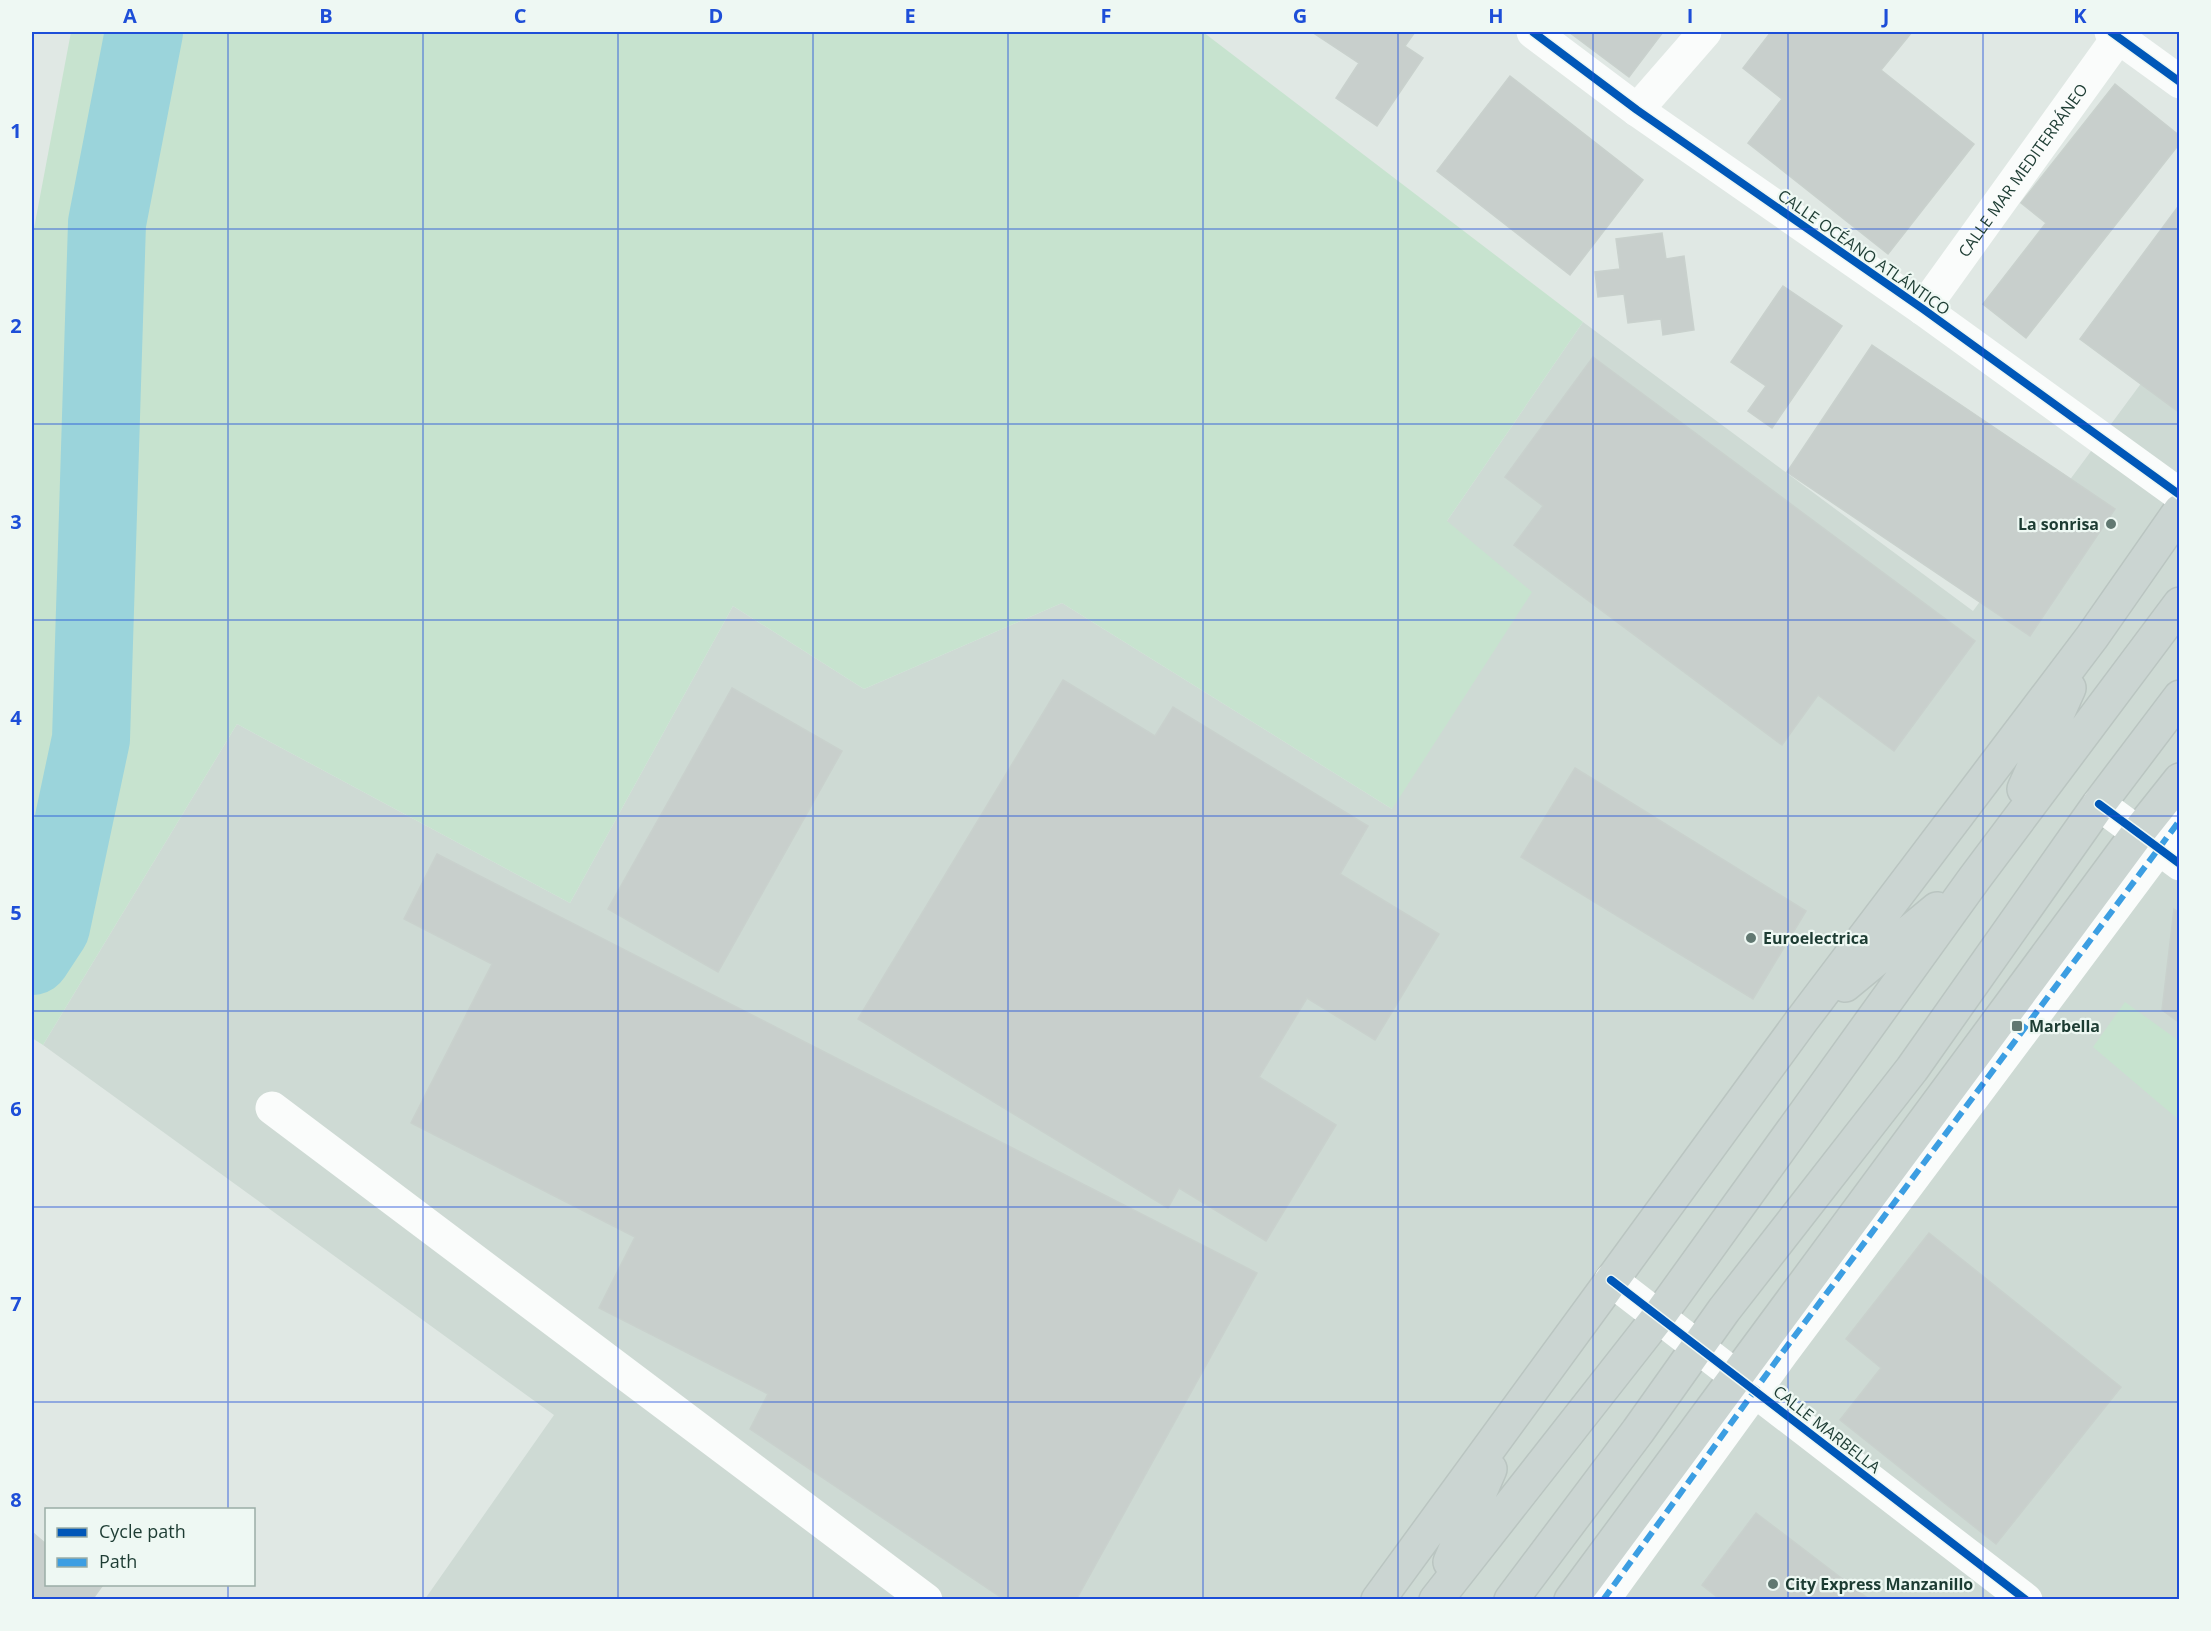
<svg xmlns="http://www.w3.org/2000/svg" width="2211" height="1631" viewBox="0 0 2211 1631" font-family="'Open Sans',sans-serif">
<rect width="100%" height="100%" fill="#e0e8e4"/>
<!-- built -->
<path fill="#cedad4" d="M1583 322 1973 611 2179 332V1599H425L554 1415 43 1045 237 724 570 903 733 606 864 689 1062 603 1392 809 1447 521Z"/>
<!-- green -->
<path fill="#c7e3cf" d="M71 32H1203L1583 322 1447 521 1532 592 1392 809 1062 603 864 689 733 606 570 903 237 724 43 1045 32 1038V239Z
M2125 1002 2179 1041V1120L2093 1047Z"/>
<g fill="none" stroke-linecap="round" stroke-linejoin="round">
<!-- river -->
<path stroke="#9bd4db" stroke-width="78" d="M32 956 51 927 91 739 107 223 144 32"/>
</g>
<!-- building -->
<path fill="#c8cfcc" stroke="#c9d1cd" stroke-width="1.5" d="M1312 32H1415L1405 46 1423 58 1377 126 1336 98 1359 63Z
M1569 32H1663L1629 77Z
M1771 32H1912L1881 70 1974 144 1888 254 1748 143 1782 99 1743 68Z
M1510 76 1643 180 1570 275 1437 171Z
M2115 84 2180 136V143L2026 338 1983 304 2046 223 2021 203Z
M2180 204V413L2080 339Z
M1662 233 1666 259 1684 256 1694 330 1663 335 1661 319 1628 323 1624 294 1598 297 1595 272 1620 269 1616 239Z
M1783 286 1842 326 1772 428 1748 411 1766 386 1731 362Z
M1872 345 2115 509 2030 636 1787 472Z
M1593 357 1975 641 1894 751 1818 695 1782 745 1514 545 1543 506 1505 477Z
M1063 680 1155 736 1173 707 1368 826 1340 874 1439 934 1375 1040 1307 998 1259 1077 1336 1125 1266 1241 1179 1188 1168 1208 858 1019Z
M732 688 842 751 718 972 608 909Z
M1575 768 1806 911 1753 999 1521 857Z
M437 854 1257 1273 1076 1600H1005L750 1429 768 1394 599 1308 635 1237 411 1123 492 964 404 919Z
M2174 909 2180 913V1023L2162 1010Z
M1929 1233 2121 1387 1996 1544 1840 1420 1881 1368 1846 1339Z
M1756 1513 1870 1600H1721L1702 1585Z
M32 1532 46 1544V1584H100L102 1586 92 1600H32Z"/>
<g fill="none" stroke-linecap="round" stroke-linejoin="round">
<!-- major casing -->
<g stroke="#bac5c1" stroke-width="36">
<path id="major" d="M2024 789 2069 688
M1845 985 1937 909
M1450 1562 1490 1469
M1378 1600 1802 1020 2092 637 2180 511
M1436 1600 1659 1316 1974 879 2180 604
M1511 1600 1638 1431 1724 1310 1912 1069 2099 804 2180 697
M1571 1600 2137 834 2180 780"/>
</g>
<!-- minor -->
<g stroke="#fafcfb" stroke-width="33">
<path d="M1533 32 1637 110 1923 309 2180 495"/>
<path d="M2111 32 2180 82"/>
<path d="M1637 110 1705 32"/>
<path id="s1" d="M1923 309 2122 32"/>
<path d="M2099 804 2180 864"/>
<path d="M272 1108 926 1600"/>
<path d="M1611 1280 2026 1600"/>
<path d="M1603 1600 1782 1353 2180 820"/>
</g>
<!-- major -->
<use href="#major" stroke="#cbd5d2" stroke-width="33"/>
<!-- quiet -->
<path stroke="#3c9ee2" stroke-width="6" stroke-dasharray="12 6" stroke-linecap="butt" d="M1603 1600 1782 1353 2180 820"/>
<!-- cycleway casing -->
<g stroke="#eef8f3" stroke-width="11">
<path id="cycleway" d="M1533 32 1637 110 1923 309 2180 495
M2111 32 2180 82
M2099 804 2180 864
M1611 1280 2026 1600"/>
</g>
<!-- cycleway -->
<use href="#cycleway" stroke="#0057b8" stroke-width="8"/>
</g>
<!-- grid -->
<path fill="none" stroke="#1d4ed8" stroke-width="1.5" stroke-opacity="0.55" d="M228 32V1510M423 32V1600M618 32V1600M813 32V1600M1008 32V1600M1203 32V1600M1398 32V1600M1593 32V1600M1788 32V1600M1983 32V1600M32 229H2180M32 424H2180M32 620H2180M32 816H2180M32 1011H2180M32 1207H2180M32 1402H2180M228 1584V1600"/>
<!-- markers -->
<g fill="#617871" stroke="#eef8f3" stroke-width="2">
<circle cx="2111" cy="524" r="6"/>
<circle cx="1751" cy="938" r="6"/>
<rect x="2011" y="1020" width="12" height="12" rx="3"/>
<circle cx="1773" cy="1584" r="6"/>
</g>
<g text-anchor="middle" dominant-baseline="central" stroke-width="4.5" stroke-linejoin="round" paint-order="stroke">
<!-- street labels -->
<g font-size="16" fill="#1d3c33" stroke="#eef8f3">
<text stroke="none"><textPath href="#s1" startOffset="171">CALLE MAR MEDITERRÁNEO</textPath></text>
<text transform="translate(1864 252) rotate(35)">CALLE OCÉANO ATLÁNTICO</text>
<text transform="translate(1827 1429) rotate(38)">CALLE MARBELLA</text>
</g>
<!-- poi labels -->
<g font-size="16" font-weight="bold" fill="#1d3c33" stroke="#eef8f3" text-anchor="start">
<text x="2099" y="524" text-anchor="end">La sonrisa</text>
<text x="1763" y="938">Euroelectrica</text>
<text x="2029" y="1026">Marbella</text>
<text x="1785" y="1584">City Express Manzanillo</text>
</g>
</g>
<!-- border -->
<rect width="2211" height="1631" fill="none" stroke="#eef8f3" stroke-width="66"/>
<!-- legend -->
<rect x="45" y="1508" width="210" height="78" fill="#eef8f3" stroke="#9aada6" stroke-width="1.5"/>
<rect x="57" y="1528" width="30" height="9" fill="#0057b8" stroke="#9aada6" stroke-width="1.5"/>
<text x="99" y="1538" font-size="18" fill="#1d3c33">Cycle path</text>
<rect x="57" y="1558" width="30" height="9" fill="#3c9ee2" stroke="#9aada6" stroke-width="1.5"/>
<text x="99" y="1568" font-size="18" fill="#1d3c33">Path</text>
<rect x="33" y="33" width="2145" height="1565" fill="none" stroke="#1d4ed8" stroke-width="2"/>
<g font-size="20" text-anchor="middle" font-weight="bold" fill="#1d4ed8">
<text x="130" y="23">A</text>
<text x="326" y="23">B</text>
<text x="520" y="23">C</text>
<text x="716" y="23">D</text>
<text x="910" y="23">E</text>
<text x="1106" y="23">F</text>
<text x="1300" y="23">G</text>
<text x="1496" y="23">H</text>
<text x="1690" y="23">I</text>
<text x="1886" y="23">J</text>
<text x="2080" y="23">K</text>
<text x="16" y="138">1</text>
<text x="16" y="333">2</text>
<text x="16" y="529">3</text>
<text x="16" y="725">4</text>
<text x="16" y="920">5</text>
<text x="16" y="1116">6</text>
<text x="16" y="1311">7</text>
<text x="16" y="1507">8</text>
</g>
</svg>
